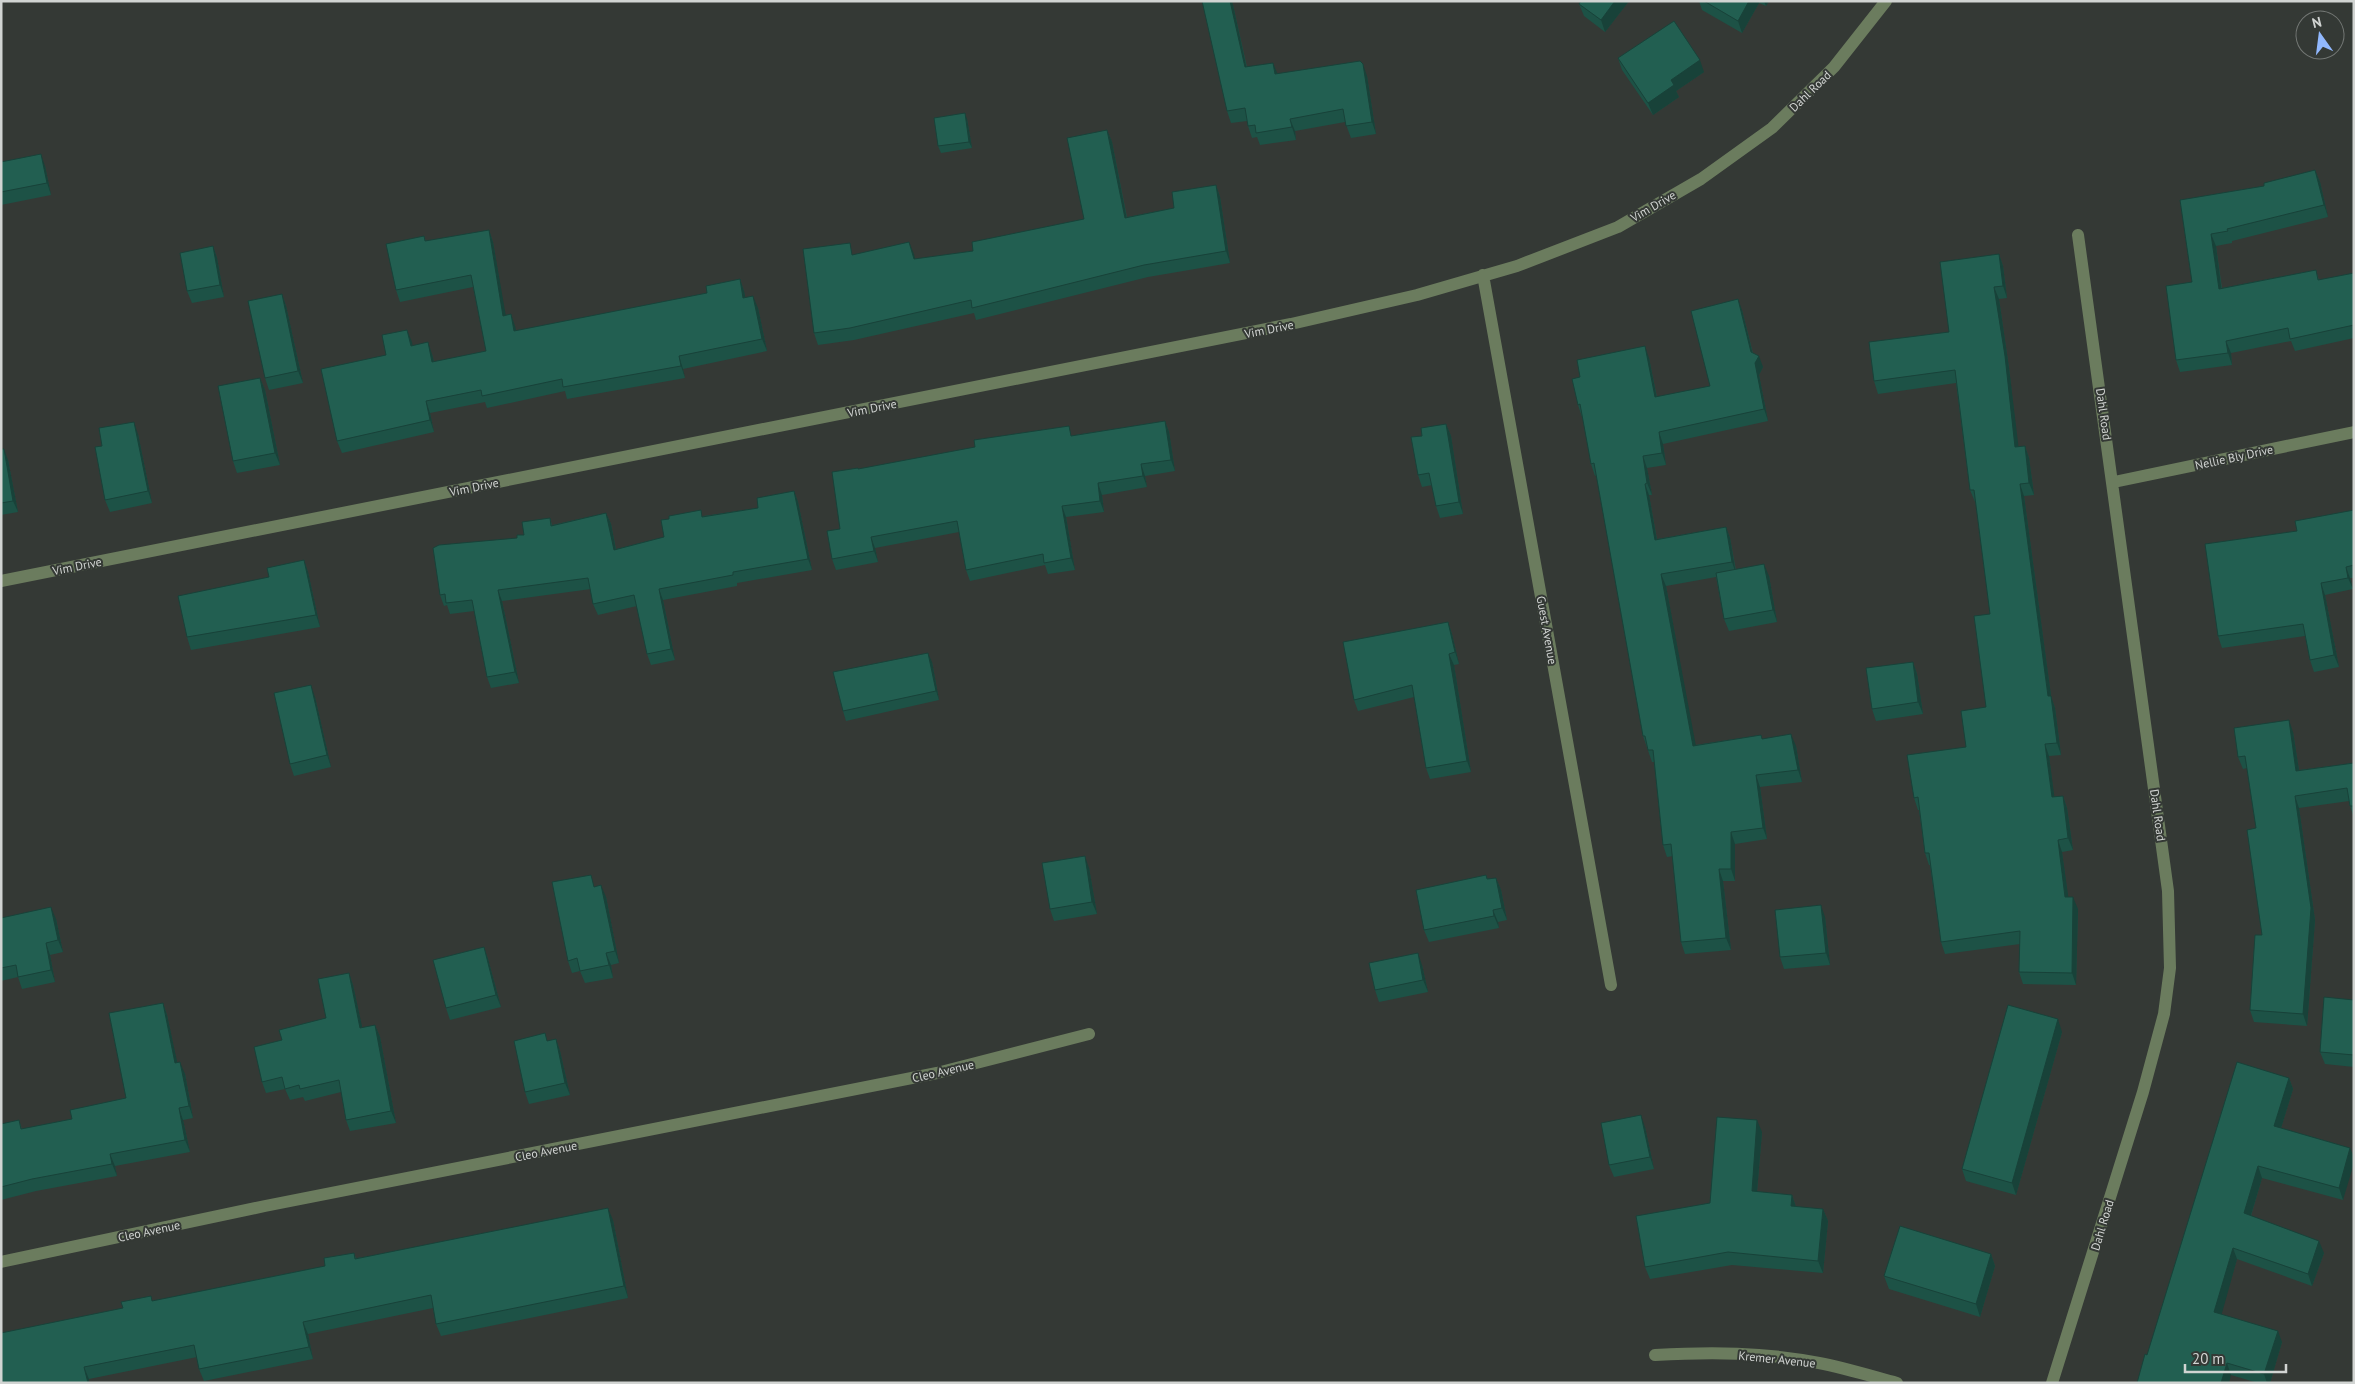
<svg xmlns="http://www.w3.org/2000/svg" width="2355" height="1384" viewBox="0 0 2355 1384" font-family="'PT Sans',sans-serif">
<rect width="100%" height="100%" fill="#343935"/>
<g fill="none" stroke-linecap="round" stroke-linejoin="round">
<!-- minor -->
<path stroke="#6b7c5e" stroke-width="12" d="M1483 275 1611 985
M2114 482 2354 432
M1 581 1291 324 1417 295 1517 266 1618 227 1701 179 1772 128 1834 67 1886 1
M1 1262 265 1206 937 1073 1089 1034
M1655 1355C1710 1352 1765 1352 1819 1363 1845 1368 1871 1376 1897 1383
M2052 1383 2143 1092 2164 1014 2170 968 2168 891 2078 235"/>
</g>
<!-- wall -->
<path fill="#1d5246" d="M1581 1H1629L1605 32 1584 16 1579 4Z
M1699 1H1769L1766 6 1759 3 1742 33 1702 10Z
M1233 5 1247 67 1273 63 1277 74 1367 76 1376 134 1351 138 1345 122 1295 131 1296 140 1260 145 1257 137 1252 138 1248 126 1247 121 1231 123 1227 111Z
M1618 58 1704 72 1676 91 1679 97 1653 115 1622 70Z
M967 119 972 148 941 153 938 146Z
M1107 130 1112 142 1127 217 1174 208 1216 185 1220 197 1230 263 1148 277 976 320 974 313 854 340 818 345 814 333 854 255 909 242 915 259 973 251 1084 219Z
M1 162 45 166 51 195 1 205Z
M2315 170 2320 182 2328 217 2232 241V243L2216 246 2222 288 2316 270 2319 280 2354 273V338L2295 351 2291 341 2231 353 2232 365 2180 372 2176 360 2192 282 2180 200 2264 186Z
M489 230 493 242 505 315 511 314 516 331 707 293 740 279 744 291 745 298 758 308 767 351 683 369 685 378 567 399 565 391 487 408 485 402 430 413 434 432 342 453 337 441 386 355 407 330 412 346 432 354 434 362 486 351 473 287 400 302 396 290 424 236 426 241Z
M213 246 217 258 224 297 192 303 187 291Z
M1999 254 2003 266 2007 298 1999 299 2009 368 2018 447 2025 446 2029 458 2034 495 2024 496 2051 696 2055 708 2061 755 2049 756 2054 797 2063 796 2067 808 2073 850 2062 852 2068 897 2078 909 2076 985 2023 984 2019 972 2020 944 1945 954 1941 942 1930 865H1929L1925 853 1919 810H1918L1914 798 1966 747 1986 707 1990 614 1976 502H1975L1970 490 1956 383 1878 394 1874 381 1949 332Z
M282 294 286 306 303 383 269 390 265 378Z
M1742 310 1753 353 1763 367 1759 375 1768 421 1663 444 1666 465 1647 468 1652 495H1649L1657 539 1726 527 1730 538 1736 570 1769 576 1777 622 1729 631 1724 619 1716 577 1666 586 1695 745 1761 735 1762 739 1796 746 1802 782 1760 787 1767 839 1735 844V881H1723L1731 950 1685 954 1681 942 1673 856 1667 857 1663 845 1654 762H1652L1643 736 1597 475 1595 476 1591 464 1583 416 1582 417 1578 405 1649 358 1657 397 1710 386Z
M260 378 265 390 280 465 237 473 233 461Z
M1165 421 1169 432 1175 471 1145 476 1147 487 1102 495 1104 512 1066 517 1075 570 1048 574 1045 565 970 581 966 570 959 532 875 548 878 562 836 570 832 559 840 529 858 469Z
M1446 424 1451 436 1463 514 1440 518 1436 506 1432 485 1422 487 1418 475 1422 436Z
M138 434 152 503 110 512 105 500 102 446Z
M1 449 8 460 18 512 1 515Z
M794 491 798 502 812 570 737 583V586L663 600 675 660 651 665 647 654 637 606 598 615 593 604 591 589 502 601 519 683 491 688 487 677 474 611 450 614 447 605 444 606 440 595 517 538 524 535 550 518 552 525 606 513 611 524 616 549 664 537 703 516 758 508Z
M2354 510V578H2350L2353 589 2325 595 2339 667 2314 672 2310 660 2305 636 2222 648 2218 636 2297 531Z
M304 560 308 572 320 627 191 650 187 637 269 577Z
M1448 622 1452 634 1459 664 1454 665 1471 772 1430 779 1426 768 1414 697 1358 711 1354 700Z
M932 662 939 700 846 721 843 711Z
M1913 662 1917 674 1923 714 1876 721 1872 709Z
M315 697 331 767 294 776 290 764Z
M2293 732 2299 770 2354 763V818L2350 806 2349 801 2299 808 2315 920 2307 1026 2254 1022 2250 1010 2262 935 2256 828 2247 768 2243 769 2238 757Z
M1089 868 1097 914 1054 921 1050 909Z
M1486 875 1488 879 1496 878 1501 890 1507 920 1498 922 1499 928 1429 942 1424 930Z
M596 887 606 897 619 963 611 965 613 978 585 983 580 971 572 973 568 961Z
M1825 917 1830 965 1784 969 1780 957Z
M1 918 56 919 63 952 50 955 55 982 22 989 18 977 1 981Z
M484 947 488 959 501 1007 450 1020 446 1008Z
M1422 965 1428 992 1379 1002 1375 990Z
M349 973 353 985 362 1028 375 1025 380 1037 396 1123 350 1131 346 1120 341 1092 305 1101 303 1097 290 1100 285 1089 266 1093 262 1082 282 1040 326 1018Z
M2354 1000V1067L2325 1064 2320 1052Z
M163 1003 167 1015 177 1063 185 1074 193 1118 183 1120 190 1152 115 1166 117 1176 36 1191 1 1200V1124L19 1120 22 1129 72 1119 126 1098Z
M2062 1032 2016 1195 1966 1181 1962 1169Z
M556 1039 560 1051 570 1095 529 1104 525 1092 548 1041Z
M2289 1078 2293 1089 2281 1128 2350 1148 2343 1200 2262 1178 2251 1216 2324 1253 2312 1286 2237 1259 2221 1314 2282 1342 2270 1383H2258L2231 1375 2147 1355Z
M1645 1127 1654 1169 1614 1177 1609 1165Z
M1762 1132 1757 1192 1792 1195 1796 1207 1823 1209 1828 1221 1823 1273 1732 1265 1650 1279 1645 1267 1710 1203Z
M613 1220 628 1298 441 1336 436 1324 433 1308 308 1334 313 1359 204 1381 199 1369 197 1357 89 1379V1383H1L153 1301 325 1266 354 1253 356 1258Z
M1991 1254 1995 1266 1980 1317 1889 1289 1884 1276Z"/>
<!-- shaded-wall -->
<path fill="#184239" d="M1230 1H1232L1233 5 1249 79 1245 67Z
M1615 1H1629L1605 32 1601 20Z
M1749 1H1759V3L1742 33 1738 21Z
M1764 1H1769L1766 6Z
M1700 60 1704 72 1676 91 1679 97 1653 115 1648 103 1671 80Z
M1273 63 1278 75 1275 74Z
M1363 64 1367 76 1376 134 1372 122Z
M965 113 967 119 972 148 969 142Z
M1290 119 1295 131 1296 140 1292 127Z
M1107 130 1112 142 1129 230 1125 218Z
M41 154 45 166 51 195 47 183Z
M2315 170 2320 182 2328 217 2324 205Z
M1216 185 1220 197 1230 263 1226 251Z
M489 230 493 242 508 328 503 316Z
M2211 234 2216 246 2223 301 2219 289Z
M909 242 914 254 918 271 914 259Z
M213 246 217 258 224 297 220 285Z
M1999 254 2003 266 2007 298 2003 286Z
M740 279 744 291 748 310 743 298Z
M1994 287 1999 299 2009 368 2020 459 2015 447Z
M282 294 286 306 303 383 298 371Z
M753 296 758 308 767 351 762 339Z
M1738 299 1742 310 1755 363 1759 356 1763 367 1759 375 1768 421 1764 409 1751 352Z
M511 314 515 326 519 343 514 331Z
M407 330 412 342 415 358 411 346Z
M2226 341 2231 353 2232 365 2228 353Z
M428 342 432 354 437 374 432 362Z
M1645 346 1649 358 1659 409 1655 397Z
M679 356 683 369 685 378 681 366Z
M260 378 265 390 280 465 275 453Z
M426 401 430 413 434 432 430 420Z
M1165 421 1169 432 1175 471 1171 460Z
M134 422 138 434 152 503 148 491Z
M1446 424 1451 436 1463 514 1459 502Z
M1659 432 1663 444 1666 465 1662 453Z
M2025 446 2029 458 2034 495 2029 483Z
M4 449 8 460 18 512 13 501Z
M1643 456 1647 468 1652 495 1647 483Z
M1141 464 1145 476 1147 487 1143 476Z
M1098 483 1102 495 1104 512 1100 501Z
M1645 484 1649 495 1659 552 1655 540Z
M2020 484 2024 496 2052 703 2051 696 2055 708 2061 755 2057 743 2048 696Z
M794 491 798 502 812 570 808 559Z
M1062 506 1066 517 1075 570 1071 558Z
M606 513 611 524 618 561 614 550Z
M1726 527 1730 538 1736 574 1732 562Z
M871 537 875 548 878 562 874 551Z
M304 560 308 572 320 627 316 615Z
M1764 564 1769 576 1777 622 1773 610Z
M2346 567 2350 578 2353 589 2348 578Z
M1661 574 1666 586 1698 757 1693 746Z
M2321 583 2325 595 2339 667 2334 655Z
M659 589 663 600 675 660 671 649Z
M498 590 502 601 519 683 515 672Z
M1448 622 1452 634 1459 664 1455 652Z
M928 653 932 662 939 700 936 691Z
M1449 654 1454 665 1471 772 1467 761Z
M1913 662 1917 674 1923 714 1918 702Z
M311 685 315 697 331 767 327 755Z
M2289 720 2293 732 2301 783 2296 771Z
M1791 734 1796 746 1802 782 1798 770Z
M2045 744 2049 756 2056 809 2052 797Z
M1756 775 1760 787 1767 839 1763 828Z
M2063 796 2067 808 2073 850 2068 838Z
M2295 796 2299 808 2315 920 2307 1026 2303 1014Z
M1731 832 1735 844V881L1731 869Z
M2058 840 2062 852 2070 909 2065 897Z
M1085 856 1089 868 1097 914 1092 902Z
M1719 869 1723 881 1731 950 1726 938Z
M1496 878 1501 890 1507 920 1502 908Z
M601 885 606 897 619 963 615 951Z
M2073 897 2078 909 2076 985 2072 973Z
M1821 905 1825 917 1830 965 1826 953Z
M51 907 56 919 63 952 58 940Z
M1493 910 1498 922 1499 928 1494 916Z
M46 943 50 955 55 982 51 970Z
M484 947 488 959 501 1007 496 995Z
M606 953 611 965 613 978 609 965Z
M1418 953 1422 965 1428 992 1423 980Z
M349 973 353 985 365 1040 360 1028Z
M163 1003 167 1015 180 1075 175 1063Z
M2058 1019 2062 1032 2016 1195 2012 1183Z
M375 1025 380 1037 396 1123 391 1111Z
M556 1039 560 1051 570 1095 565 1083Z
M180 1062 185 1074 193 1118 189 1106Z
M2289 1078 2293 1089 2278 1138 2274 1126Z
M179 1108 183 1120 190 1152 185 1140Z
M1641 1115 1645 1127 1654 1169 1650 1157Z
M1757 1120 1762 1132 1756 1203 1752 1191Z
M2350 1148 2354 1157V1163L2343 1200 2339 1188Z
M110 1154 115 1166 117 1176 112 1164Z
M2258 1166 2262 1178 2248 1225 2244 1213Z
M1792 1195 1796 1207 1791 1206Z
M608 1208 613 1220 628 1298 624 1286Z
M1823 1209 1828 1221 1823 1273 1818 1261Z
M2319 1241 2324 1253 2312 1286 2308 1274Z
M2233 1248 2237 1259 2219 1324 2214 1312Z
M1991 1254 1995 1266 1980 1317 1976 1304Z
M303 1322 308 1334 313 1359 309 1347Z
M2278 1331 2282 1342 2270 1383H2267L2264 1374Z
M2227 1363 2231 1375 2229 1383H2221Z
M84 1367 89 1379V1383H88Z"/>
<!-- building -->
<path fill="#225f51" stroke="#184239" d="M1202 1H1230L1245 67 1273 63 1275 74 1360 61 1363 64 1372 122 1346 126 1343 109 1290 119 1292 127 1256 133 1255 125 1248 126 1245 108 1227 111Z
M1581 1H1615L1601 20 1579 4Z
M1704 1H1749L1738 21Z
M1674 21 1700 60 1671 80 1674 85 1648 103 1618 58Z
M965 113 969 142 938 146 934 118Z
M1107 130 1125 218 1174 208 1172 192 1216 185 1226 251 1144 265 972 308 971 300 850 328 814 333 803 249 850 243 852 255 909 242 914 259 973 251 972 242 1084 219 1067 138Z
M41 154 47 183 1 192V162Z
M2315 170 2324 205 2227 229 2228 231 2211 234 2219 289 2316 270 2318 280 2354 273V325L2290 339 2288 328 2226 341 2228 353 2176 360 2166 286 2192 282 2180 200 2264 186V183Z
M489 230 503 316 511 314 514 331 707 293 706 286 740 279 743 298 753 296 762 339 679 356 681 366 563 387 562 379 482 396 481 390 426 401 430 420 337 441 321 369 386 355 382 335 407 330 411 346 428 342 432 362 486 351 471 275 396 290 386 244 424 236 425 241Z
M213 246 220 285 187 291 180 253Z
M1999 254 2003 286 1994 287 2005 356 2015 447 2025 446 2029 483 2020 484 2048 696H2051L2057 743 2045 744 2052 797 2063 796 2068 838 2058 840 2065 897H2073L2072 973 2019 972 2020 931 1941 942 1929 853H1925L1918 797 1914 798 1907 755 1966 747 1961 711 1986 707 1974 616 1990 614 1974 490H1970L1955 370 1874 381 1869 342 1949 332 1940 262Z
M282 294 298 371 265 378 248 301Z
M1738 299 1751 352 1759 356 1755 363 1764 409 1659 432 1662 453 1643 456 1647 483 1645 484 1655 540 1726 527 1732 562 1661 574 1693 746 1761 735 1762 739 1791 734 1798 770 1756 775 1763 828 1731 832V869H1719L1726 938 1681 942 1671 844 1663 845 1653 750H1648L1645 736H1643L1594 463 1591 464 1580 404 1578 405 1572 379 1580 377 1577 360 1645 346 1655 397 1710 386 1691 311Z
M260 378 275 453 233 461 218 386Z
M1165 421 1171 460 1141 464 1143 476 1098 483 1100 501 1062 506 1071 558 1044 563 1043 554 966 570 957 521 871 537 874 551 832 559 827 531 840 529 832 472 858 468V469L975 447 974 440 1069 426 1071 436Z
M134 422 148 491 105 500 95 447 102 446 99 428Z
M1446 424 1459 502 1436 506 1429 473 1418 475 1411 437 1422 436 1421 428Z
M1 449H4L13 501 1 503Z
M794 491 808 559 733 572V575L659 589 671 649 647 654 634 595 593 604 588 578 498 590 515 672 487 677 472 600 446 603 445 594 440 595 433 548 439 545 517 538V535H524L522 522 550 518 551 526 606 513 614 550 664 537 661 520 669 519V516L701 510 702 517 758 508 757 498Z
M2354 510V565L2346 567 2348 578 2321 583 2334 655 2310 660 2303 624 2218 636 2205 544 2297 531 2295 521Z
M304 560 316 615 187 637 178 596 269 577 267 568Z
M1764 564 1773 610 1724 619 1716 573Z
M1448 622 1455 652 1449 654 1467 761 1426 768 1412 685 1354 700 1343 642Z
M928 653 936 691 843 711 833 672Z
M1913 662 1918 702 1872 709 1866 668Z
M311 685 327 755 290 764 274 693Z
M2289 720 2296 771 2354 763V806H2350L2347 788 2295 796 2311 908 2303 1014 2250 1010 2255 935H2262L2247 830 2256 828 2245 756 2238 757 2234 728Z
M1085 856 1092 902 1050 909 1042 863Z
M591 875 594 887 601 885 615 951 606 953 609 965 580 971 577 958 568 961 552 882Z
M1486 875 1487 879 1496 878 1502 908 1493 910 1494 916 1424 930 1416 890Z
M1821 905 1826 953 1780 957 1775 910Z
M51 907 58 940 46 943 51 970 18 977 16 965 1 968V918Z
M484 947 496 995 446 1008 433 960Z
M1418 953 1423 980 1375 990 1369 963Z
M349 973 360 1028 375 1025 391 1111 346 1120 339 1080 300 1089 299 1085 285 1089 282 1077 262 1082 254 1047 282 1040 279 1030 326 1018 318 979Z
M2324 997 2354 1000V1055L2320 1052Z
M163 1003 175 1063 180 1062 189 1106 179 1108 185 1140 110 1154 112 1164 32 1179 1 1187V1124L19 1120 21 1129 72 1119 70 1110 126 1098 109 1013Z
M2008 1005 2058 1019 2012 1183 1962 1169Z
M545 1033 547 1041 556 1039 565 1083 525 1092 514 1041Z
M2237 1062 2289 1078 2274 1126 2350 1148 2339 1188 2258 1166 2244 1213 2319 1241 2308 1274 2233 1248 2214 1312 2278 1331 2264 1374 2227 1363 2221 1383H2137L2145 1354 2147 1355Z
M1641 1115 1650 1157 1609 1165 1601 1123Z
M1717 1117 1757 1120 1752 1191 1792 1195 1791 1206 1823 1209 1818 1261 1728 1252 1645 1267 1636 1216 1710 1203Z
M608 1208 624 1286 436 1324 431 1295 303 1322 309 1347 199 1369 194 1345 84 1367 88 1383H1V1333L123 1308 121 1302 151 1296 152 1301 325 1266 324 1258 354 1253 355 1259Z
M1900 1226 1991 1254 1976 1304 1884 1276Z"/>
<g text-anchor="middle" dominant-baseline="central" stroke-width="4" stroke-linejoin="round" paint-order="stroke">
<!-- street labels -->
<g font-size="12" fill="#d1d4d2" stroke="#343935">
<text transform="translate(1810 91) rotate(-44)">Dahl Road</text>
<text transform="translate(1653 206) rotate(-30)">Vim Drive</text>
<text transform="translate(1269 329) rotate(-11)">Vim Drive</text>
<text transform="translate(872 408) rotate(-11)">Vim Drive</text>
<text transform="translate(2104 414) rotate(82)">Dahl Road</text>
<text transform="translate(2234 457) rotate(-12)">Nellie Bly Drive</text>
<text transform="translate(474 487) rotate(-11)">Vim Drive</text>
<text transform="translate(77 566) rotate(-11)">Vim Drive</text>
<text transform="translate(1547 630) rotate(80)">Guest Avenue</text>
<text transform="translate(2158 815) rotate(82)">Dahl Road</text>
<text transform="translate(943 1071) rotate(-13)">Cleo Avenue</text>
<text transform="translate(546 1151) rotate(-11)">Cleo Avenue</text>
<text transform="translate(2102 1225) rotate(-73)">Dahl Road</text>
<text transform="translate(149 1231) rotate(-12)">Cleo Avenue</text>
<text transform="translate(1777 1359) rotate(6)">Kremer Avenue</text>
</g>
</g>
<!-- border -->
<rect width="2355" height="1384" fill="none" stroke="#d1d4d2" stroke-width="5"/>
<!-- north arrow -->
<g transform="translate(2320 35) rotate(346)"><circle r="24" fill="#343935" stroke="#737774"/>
<path d="M0-4L9 19L0 12L-9 19Z" fill="#91b8fd"/>
<text y="-8" font-size="14" font-weight="bold" text-anchor="middle" fill="#d1d4d2">N</text>
</g>
<!-- scale -->
<path d="M2185 1364v8h101v-8" fill="none" stroke="#d1d4d2" stroke-width="2.5"/>
<text x="2192" y="1364" font-size="15" fill="#d1d4d2" stroke="#343935" stroke-width="4" paint-order="stroke">20 m</text>
</svg>
